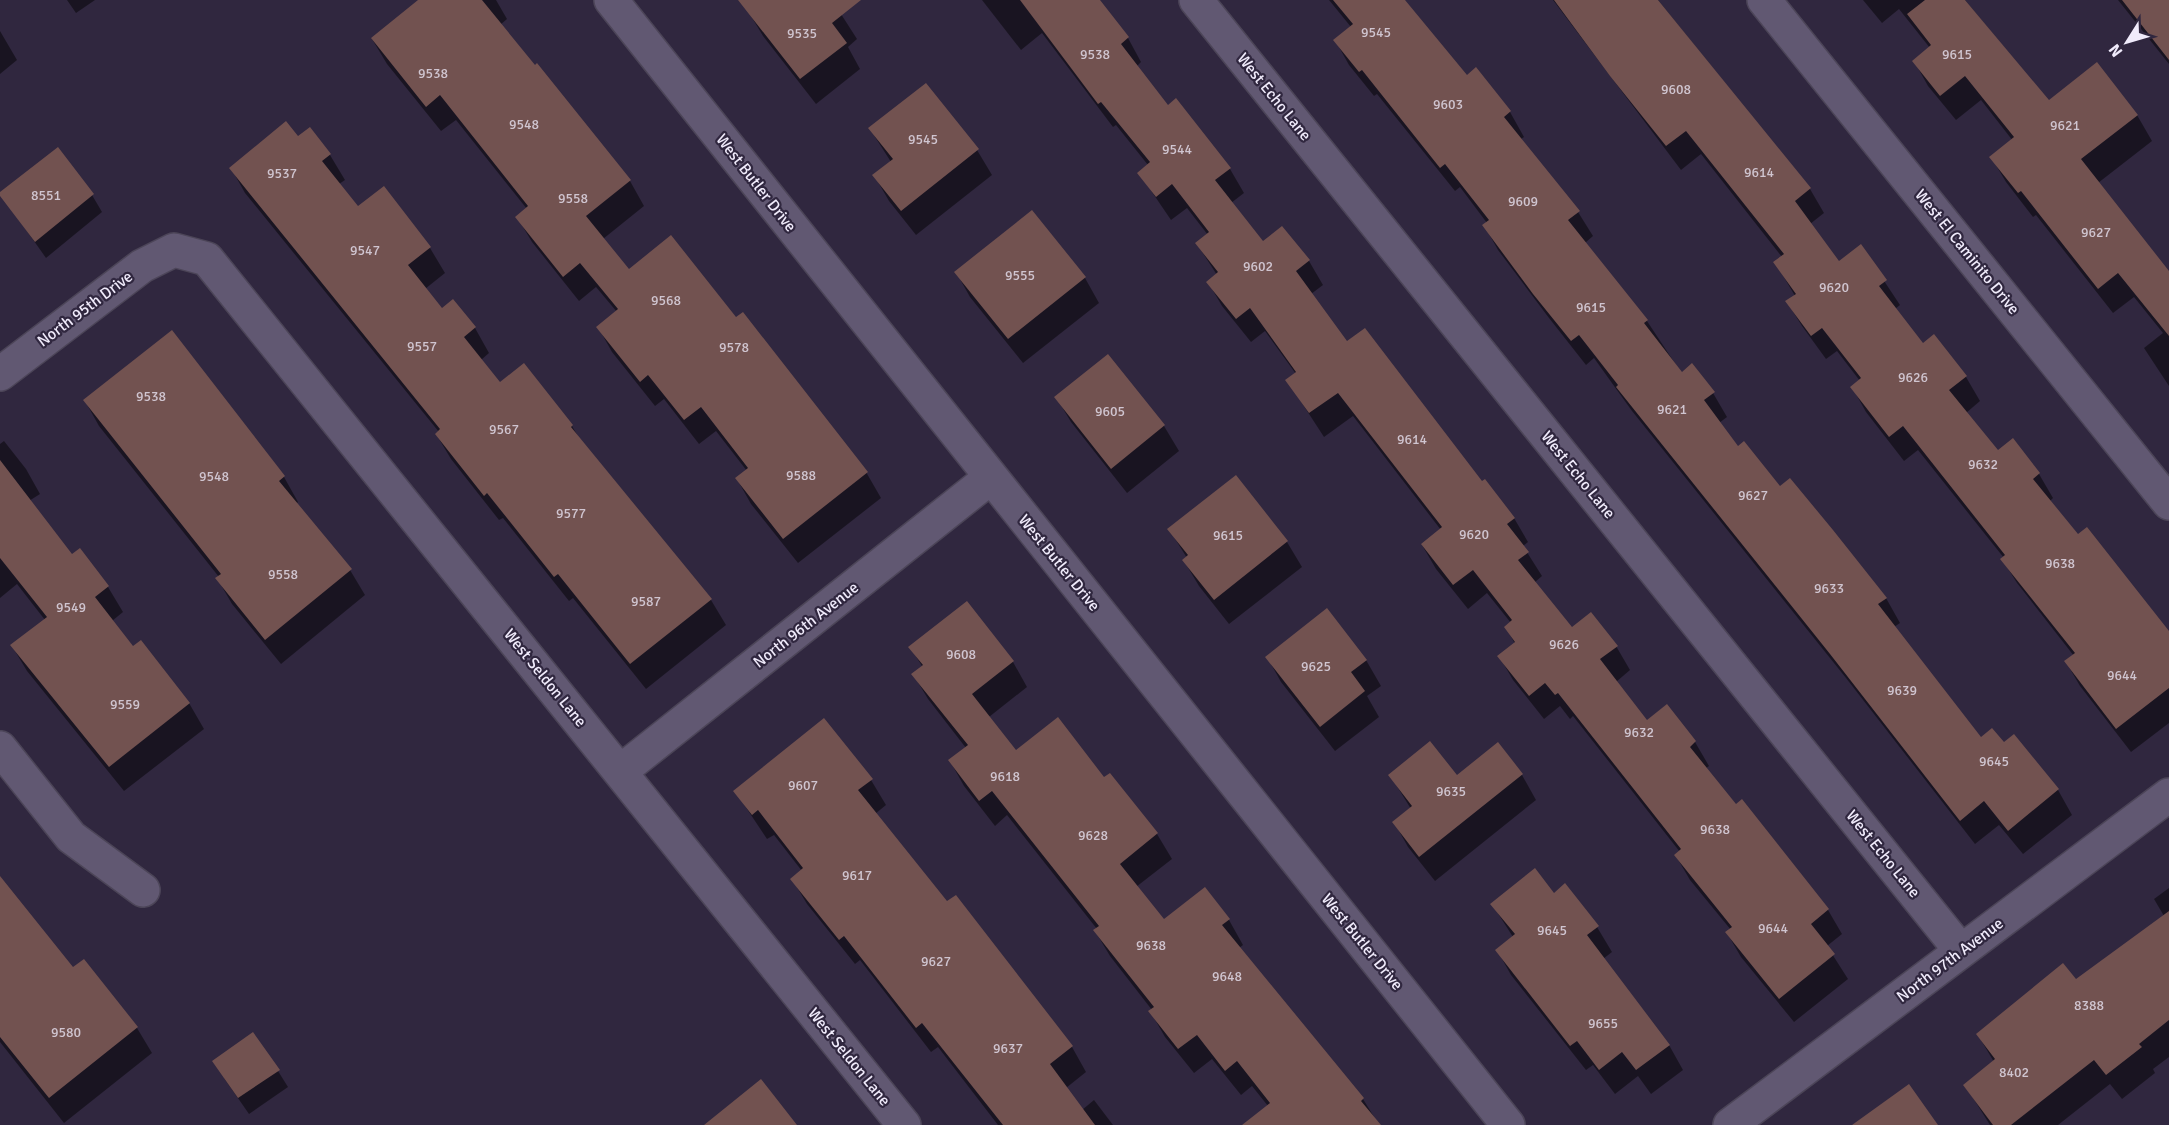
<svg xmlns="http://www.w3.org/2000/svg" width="2169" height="1125" viewBox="0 0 2169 1125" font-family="Signika,sans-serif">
<rect width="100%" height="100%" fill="#30273f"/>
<!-- shadow -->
<path fill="#0007" d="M67 0H95L76 13Z
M420 0H496L507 19 500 25 630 181 644 206 603 239 629 271 736 319 866 472 881 498 798 563 751 504 737 479 747 471 716 431 699 444 664 399 655 406 612 352 598 327 617 312 596 287 579 301 532 242 517 217 527 209 456 120 441 131 387 64 372 39Z
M762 0H832L857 39 848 47 860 69 816 104 763 36 748 11Z
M982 0H1098L1128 38 1141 62 1136 67 1168 107 1230 169 1244 193 1231 203 1263 243 1282 228 1309 261 1323 285 1311 294 1346 343 1514 518 1528 542 1523 546 1542 576 1534 583 1572 629 1616 646 1630 670 1616 682 1647 722 1667 706 1695 742 1709 766 1705 769 1735 806 1742 801 1828 910 1842 934 1827 946 1848 979 1794 1022 1741 957 1727 933 1731 930 1690 880 1676 856 1680 852 1573 716 1570 719 1560 706 1544 719 1513 680 1499 656 1515 644 1506 627 1511 623 1487 593 1468 609 1436 569 1422 545 1441 530 1353 416 1324 437 1287 380 1296 374 1265 331 1251 342 1222 306 1208 282 1217 275 1197 244 1208 235 1187 208 1171 220 1139 173 1148 165 1116 125 1113 127 1042 33 1021 50Z
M1329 0H1404L1466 77 1476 69 1510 112 1524 137 1521 139 1578 212 1593 236 1585 243 1647 321 1682 374 1713 393 1727 417 1719 423 1738 448 1886 598 1900 623 1894 627 1981 739 2004 744 2014 736 2058 790 2072 815 2023 854 1999 825 1975 844 1846 678 1632 411 1594 358 1586 365 1549 318 1498 250 1484 225 1487 223 1460 187 1455 191 1377 94 1374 96 1349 65 1335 40 1351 27Z
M1553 0H1658L1810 189 1824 213 1810 224 1838 263 1861 246 1900 305 1895 309 1923 345 1934 336 1966 377 1980 401 1966 413 1997 452 2039 474 2053 498 2049 502 2078 536 2169 634V723L2131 752 2080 686 2066 662 2074 656 2017 583 2002 559 2004 558 1918 450 1904 461 1866 412 1852 387 1860 381 1837 351 1826 359 1802 326 1787 302 1795 296 1775 262 1782 257 1701 154 1681 170Z
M1863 0H1965L2049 102 2137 115 2152 141 2098 183 2169 274V386L2144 348 2163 333 2134 297 2113 313 2036 215 2033 217 2006 182 1991 157 2013 141 1981 100 1956 120 1928 86 1914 61 1930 48 1899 9 1882 23Z
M2118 0H2169V64Z
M0 31 17 60 0 74Z
M870 129 977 150 992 175 916 235 889 201 874 175 891 162Z
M298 138 330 155 345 180 339 184 358 208 430 248 445 273 425 289 442 310 453 301 475 328 489 353 481 360 500 384 572 426 582 443 711 600 726 625 646 689 573 598 569 601 503 518 499 520 451 459 436 434 439 432 245 193 231 168Z
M0 193 92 195 102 212 46 258Z
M1032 212 1085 278 1099 303 1023 363 970 297 956 272Z
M1108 356 1164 426 1179 451 1127 493 1071 422 1056 397Z
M85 401 284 477 298 502 296 504 350 570 365 595 281 664 232 604 217 578 219 577 99 426Z
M4 441 26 469 40 494 29 501 72 556 80 550 108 587 123 612 112 621 133 648 189 703 204 729 124 791 27 671 12 646 45 620 17 584 0 598V444Z
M1236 477 1287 542 1302 567 1229 624 1199 586 1184 561 1187 558 1169 529Z
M910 647 1013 662 1027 687 989 717 1016 752 1104 779 1110 775 1157 834 1172 859 1136 887 1164 921 1229 920 1243 945 1239 948 1363 1099 1379 1125H1269L1268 1106 1252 1086 1241 1095 1212 1059 1194 1073 1165 1037 1150 1011 1152 1010 1110 956 1095 931 1097 929 1007 815 995 826 964 786 950 761 966 748 928 699 913 674 922 666Z
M1267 657 1366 660 1381 686 1367 696 1379 717 1335 751 1281 682Z
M1498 744 1522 775 1536 800 1435 881 1408 847 1394 822 1411 809 1390 775 1457 777Z
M871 780 886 805 875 814 947 903 1072 1047 1086 1072 1066 1088 1082 1110 1094 1100 1113 1125H998L938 1047 931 1052 860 960 855 964 807 904 792 879 802 871 774 835 767 839 735 791Z
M2169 888V1057L2153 1069 2155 1073 2122 1099 2110 1084 2058 1125H1990L1965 1085 1994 1062 1978 1035 2076 981 2164 916 2154 899Z
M1554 895 1597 927 1612 952 1603 959 1669 1045 1683 1070 1651 1094 1638 1076 1615 1094 1593 1065 1586 1070 1511 975 1497 950 1513 937 1492 904Z
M0 898 73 969 83 961 137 1028 152 1053 64 1123 0 1042Z
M278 1071 288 1087 249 1114 224 1078Z"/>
<!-- building -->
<path fill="#725250" d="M418 0H482L535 65 537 63 631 180 586 216 629 269 671 235 736 317 743 312 868 472 783 539 735 478 748 468 701 407 684 420 648 375 640 382 596 327 618 309 580 263 563 277 515 217 528 206 440 95 426 107 371 38Z
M738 0H861L832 23 847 43 800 79Z
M1020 0H1100L1129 37 1121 44 1168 105 1176 98 1231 168 1215 180 1263 241 1282 226 1310 260 1296 271 1347 341 1365 328 1482 481 1485 479 1515 518 1507 524 1529 552 1518 560 1572 627 1591 612 1618 646 1600 659 1647 720 1667 704 1696 741 1690 747 1736 804 1742 799 1829 909 1811 924 1835 954 1779 999 1725 932 1732 927 1674 855 1681 849 1558 693 1555 695 1545 683 1529 696 1497 656 1515 642 1504 627 1512 620 1473 570 1453 585 1421 544 1442 527 1338 393 1309 413 1285 380 1296 372 1250 308 1236 319 1206 282 1218 272 1195 243 1209 232 1172 184 1156 197 1137 173 1150 162 1101 102 1098 104Z
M1333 0H1405L1467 75 1476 67 1511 111 1504 117 1580 211 1568 220 1648 320 1644 323 1682 372 1692 363 1715 392 1704 400 1738 446 1744 441 1780 486 1790 478 1833 530 1887 598 1878 604 1981 737 1992 728 2004 742 2014 734 2059 789 2008 831 1984 801 1960 821 1830 654 1616 387 1618 385 1579 335 1571 341 1533 294 1482 225 1489 220 1445 164 1440 168 1362 70 1359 72 1333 40 1353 24Z
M1554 0H1658L1811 188 1795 201 1839 261 1861 244 1887 280 1879 286 1923 343 1934 334 1967 376 1949 390 1998 450 2013 438 2040 473 2033 479 2078 534 2087 527 2169 631V688L2116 729 2064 661 2075 653 2000 559 2005 555 1903 426 1889 437 1850 387 1861 378 1822 328 1811 336 1785 301 1796 294 1773 262 1784 254 1686 131 1666 146 1610 76Z
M1925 0H1965L2049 100 2097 62 2138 115 2081 159 2169 271V336L2118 273 2098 289 2021 191 2018 193 1989 157 2014 137 1965 76 1940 96 1912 61 1931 45 1907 14Z
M2122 0H2169V60Z
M926 83 979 149 901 211 872 175 893 159 868 128Z
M286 121 298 136 310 127 331 154 322 161 358 206 384 186 431 247 408 265 442 308 453 299 476 327 464 337 500 382 524 363 573 425 571 427 712 599 630 664 558 574 554 577 487 493 484 496 435 434 440 429 229 168Z
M58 147 94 194 35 242 0 196V192Z
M1032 210 1086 277 1008 339 954 272Z
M172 330 285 476 279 481 352 569 265 640 215 578 221 574 83 400Z
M1108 354 1165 425 1111 469 1054 397Z
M0 460 72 554 80 548 109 586 95 597 133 646 141 640 190 703 109 767 10 645 47 617 0 558Z
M1236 475 1288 541 1214 600 1182 560 1188 555 1167 529Z
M967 601 1014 661 972 694 1016 750 1058 717 1104 777 1110 773 1158 833 1120 864 1164 919 1205 887 1230 919 1222 925 1364 1098 1361 1101 1381 1125H1242L1270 1103 1237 1061 1225 1071 1197 1035 1178 1049 1148 1011 1154 1007 1093 930 1099 926 992 791 979 801 948 760 968 745 911 674 923 665 908 647Z
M1327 608 1367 660 1351 672 1365 691 1320 727 1265 657Z
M824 718 873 779 858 790 947 901 956 895 1073 1046 1050 1064 1095 1125H1003L922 1023 916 1028 844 936 839 940 790 879 803 868 758 810 752 815 733 791Z
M1430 741 1457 775 1498 742 1523 774 1419 857 1392 822 1412 806 1388 775Z
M1535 868 1554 893 1565 883 1599 926 1587 935 1670 1045 1636 1070 1622 1052 1599 1070 1577 1041 1570 1046 1495 950 1515 934 1490 904Z
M0 876 73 967 84 959 138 1027 49 1098 0 1037Z
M2169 911V1020L2139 1044 2142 1047 2106 1075 2094 1060 2011 1125H1993L1963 1085 1995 1059 1976 1034 2063 963 2076 979Z
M253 1032 280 1070 238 1098 212 1061Z
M761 1079 797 1125H704Z
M1909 1084 1938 1125H1852Z"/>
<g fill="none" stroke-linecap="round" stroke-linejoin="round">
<!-- minor casing -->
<g stroke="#4c4558" stroke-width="36">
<path id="minor" d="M611 0 1508 1125
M1196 0 1961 951
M1764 0 2169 503
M0 374 142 266 174 250 207 259 904 1125
M0 748 71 837 143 890
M621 771 990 478
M1730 1125 2169 795"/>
</g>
<!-- minor -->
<use href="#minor" stroke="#615872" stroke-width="33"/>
</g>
<g text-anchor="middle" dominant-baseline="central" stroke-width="4.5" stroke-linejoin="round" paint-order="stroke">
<!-- number labels -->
<g font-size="14" fill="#d0c5d0">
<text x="1376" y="32">9545</text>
<text x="802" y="33">9535</text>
<text x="1095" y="54">9538</text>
<text x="1957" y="54">9615</text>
<text x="433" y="73">9538</text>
<text x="1676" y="89">9608</text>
<text x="1448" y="104">9603</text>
<text x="524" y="124">9548</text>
<text x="2065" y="125">9621</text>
<text x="923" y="139">9545</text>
<text x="1177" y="149">9544</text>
<text x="1759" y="172">9614</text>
<text x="282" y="173">9537</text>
<text x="46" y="195">8551</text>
<text x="573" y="198">9558</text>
<text x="1523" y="201">9609</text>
<text x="2096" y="232">9627</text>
<text x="365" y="250">9547</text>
<text x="1258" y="266">9602</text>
<text x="1020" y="275">9555</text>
<text x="1834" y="287">9620</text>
<text x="666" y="300">9568</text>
<text x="1591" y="307">9615</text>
<text x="422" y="346">9557</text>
<text x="734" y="347">9578</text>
<text x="1913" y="377">9626</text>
<text x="151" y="396">9538</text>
<text x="1672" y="409">9621</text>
<text x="1110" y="411">9605</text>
<text x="504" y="429">9567</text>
<text x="1412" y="439">9614</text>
<text x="1983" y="464">9632</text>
<text x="801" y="475">9588</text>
<text x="214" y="476">9548</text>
<text x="1753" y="495">9627</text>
<text x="571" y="513">9577</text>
<text x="1474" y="534">9620</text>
<text x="1228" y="535">9615</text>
<text x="2060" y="563">9638</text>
<text x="283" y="574">9558</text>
<text x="1829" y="588">9633</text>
<text x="646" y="601">9587</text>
<text x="71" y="607">9549</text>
<text x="1564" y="644">9626</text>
<text x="961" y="654">9608</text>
<text x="1316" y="666">9625</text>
<text x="2122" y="675">9644</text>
<text x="1902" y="690">9639</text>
<text x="125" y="704">9559</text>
<text x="1639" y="732">9632</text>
<text x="1994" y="761">9645</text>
<text x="1005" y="776">9618</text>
<text x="803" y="785">9607</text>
<text x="1451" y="791">9635</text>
<text x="1715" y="829">9638</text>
<text x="1093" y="835">9628</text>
<text x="857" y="875">9617</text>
<text x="1773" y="928">9644</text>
<text x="1552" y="930">9645</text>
<text x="1151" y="945">9638</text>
<text x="936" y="961">9627</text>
<text x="1227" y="976">9648</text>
<text x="2089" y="1005">8388</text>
<text x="1603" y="1023">9655</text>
<text x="66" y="1032">9580</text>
<text x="1008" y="1048">9637</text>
<text x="2014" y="1072">8402</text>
</g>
<!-- street labels -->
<g font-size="16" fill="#f0ebfb" stroke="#30273f">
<text transform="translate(1274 97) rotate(51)">West Echo Lane</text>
<text transform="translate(756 183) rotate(52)">West Butler Drive</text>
<text transform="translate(1967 252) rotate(51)">West El Caminito Drive</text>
<text transform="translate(85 309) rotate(-37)">North 95th Drive</text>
<text transform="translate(1578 475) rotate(51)">West Echo Lane</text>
<text transform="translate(1059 563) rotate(51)">West Butler Drive</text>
<text transform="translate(806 625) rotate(-38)">North 96th Avenue</text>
<text transform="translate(545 678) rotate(51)">West Seldon Lane</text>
<text transform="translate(1883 854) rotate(51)">West Echo Lane</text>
<text transform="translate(1362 942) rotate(51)">West Butler Drive</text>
<text transform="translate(1950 960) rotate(-37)">North 97th Avenue</text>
<text transform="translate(849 1057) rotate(51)">West Seldon Lane</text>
</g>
</g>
<!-- north arrow -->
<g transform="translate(2127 42) rotate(233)" stroke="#30273f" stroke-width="4.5" paint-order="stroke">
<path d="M0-4.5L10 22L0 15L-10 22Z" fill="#f0ebfb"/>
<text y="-9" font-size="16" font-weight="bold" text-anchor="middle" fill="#f0ebfb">N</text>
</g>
</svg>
